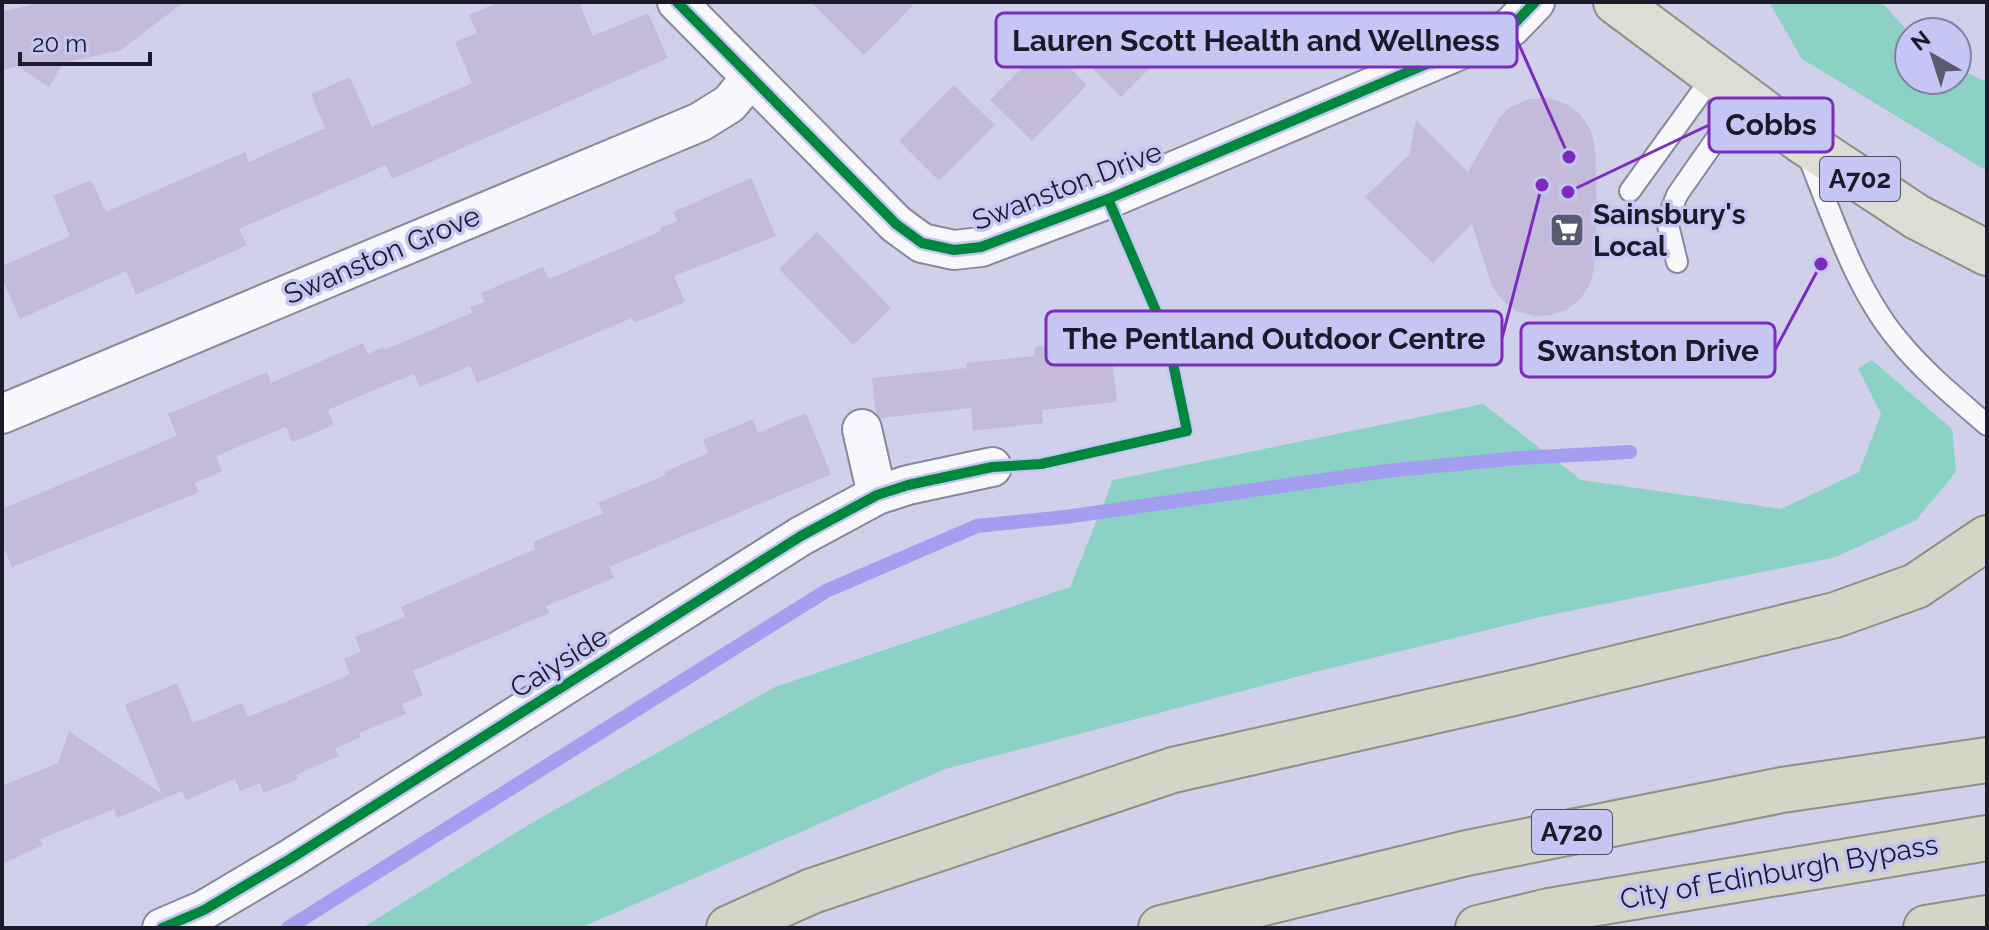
<svg xmlns="http://www.w3.org/2000/svg" width="1989" height="930" viewBox="0 0 1989 930" font-family="Raleway,sans-serif">
<rect width="100%" height="100%" fill="#d0d0ea"/>
<!-- green -->
<path fill="#8bd2c4" d="M1769 2H1881L1909 32V80H1957V68L1987 82V171L1802 59Z
M1872 360 1952 429 1956 472 1916 520 1836 557 1540 617 1315 672 945 769 580 928H362L528 825 775 687 1070 587 1113 480 1483 404 1581 480 1781 509 1859 472 1881 414 1858 368Z"/>
<g fill="none" stroke-linecap="round" stroke-linejoin="round">
<!-- stream -->
<path stroke="#a49ef0" stroke-width="14" d="M288 928 826 591 977 526 1065 517 1386 471 1519 458 1630 452"/>
</g>
<!-- building -->
<path fill="#c4bad9" d="M43 2H184L121 50 63 63 49 87 17 66 2 70V12Z
M499 2H579L593 36 648 13 668 58 392 179 386 165 239 229 247 245 136 295 126 271 20 319 2 278V266L70 236 53 196 91 180 106 212 245 152 249 162 325 128 311 94 350 77 372 127 472 83 455 42 477 33 469 15Z
M811 2H916L864 55Z
M1130 20 1164 54 1121 97 1087 63Z
M1046 44 1087 85 1032 141 990 100Z
M954 85 995 125 939 181 899 141Z
M1548 98 1566 104 1581 115 1591 131 1595 149 1597 217 1594 269 1590 284 1581 298 1568 309 1552 315 1536 316 1518 312 1503 301 1492 286 1472 224 1433 263 1365 197 1409 155 1416 120 1468 172 1499 118 1512 106 1530 99Z
M751 178 776 236 674 276 685 302 634 323 632 318 477 383 470 366 420 387 414 374 381 387 328 410 334 425 292 442 286 427 216 456 222 471 195 483 199 492 12 567 2 544V509L177 436 168 414 267 372 271 383 363 343 368 354 383 347 384 350 472 313 470 307 485 302 481 293 543 267 549 279 661 231 660 228 677 221 673 212Z
M817 232 891 308 853 345 779 269Z
M1110 338 1117 402 1042 410 1043 423 973 431 971 408 880 418 876 412 872 378 967 368 966 363 1035 356 1034 347Z
M806 413 831 474 609 567 614 578 546 606 549 613 413 671 423 695 402 704 406 714 359 733 361 737 335 748 339 756 296 775 298 779 264 793 260 783 240 791 235 779 186 800 182 791 117 818 114 809 40 839 43 845 2 864V786L58 763 69 731 162 794 125 705 177 683 193 723 242 703 248 717 312 691 350 674 344 659 361 652 355 637 405 617 401 607 535 549 533 542 603 513 598 503 666 475 664 472 708 453 703 440 753 419 758 433Z"/>
<g fill="none" stroke-linecap="round" stroke-linejoin="round">
<!-- service casing -->
<g stroke="#88889b" stroke-width="24">
<path id="service" d="M1807 153C1832 215 1854 287 1898 340 1924 372 1956 398 1987 425
M1630 191 1713 76
M1677 262 1667 221 1677 195 1744 99"/>
</g>
<!-- minor casing -->
<g stroke="#88889b" stroke-width="42">
<path id="minor" d="M677 2 896 224 922 243 954 250 981 247 1108 199 1495 35 1511 27 1535 2
M2 414 700 122 729 104 751 78
M862 429 877 495
M162 928 204 910 290 859 801 536 877 495 908 485 992 467"/>
</g>
<!-- primary casing -->
<g stroke="#908f86" stroke-width="48">
<path id="primary" d="M1616 2 1802 141 1917 217 1987 253"/>
</g>
<!-- trunk casing -->
<g stroke="#908f86" stroke-width="48">
<path id="trunk" d="M729 928 812 891 1173 770 1513 693 1835 615 1916 586 1987 538
M1161 928 1467 853 1782 790 1987 760
M1478 928 1549 911 1987 838
M1926 928 1987 918"/>
</g>
<!-- service -->
<use href="#service" stroke="#f8f8fc" stroke-width="20"/>
<!-- minor -->
<use href="#minor" stroke="#f8f8fc" stroke-width="38"/>
<!-- primary -->
<use href="#primary" stroke="#deddd4" stroke-width="44"/>
<!-- trunk -->
<use href="#trunk" stroke="#d4d4c7" stroke-width="44"/>
<!-- cycleway casing -->
<g stroke="#c6c6f4" stroke-width="15">
<path id="cycleway" d="M677 2 896 224 922 243 954 250 981 247 1108 199 1495 35 1511 27 1535 2
M162 928 204 910 290 859 801 536 877 495 908 485 992 467 1041 464 1187 431 1168 339 1108 199"/>
</g>
<!-- cycleway -->
<use href="#cycleway" stroke="#00873e" stroke-width="10"/>
</g>
<!-- icons -->
<defs>
<g id="supermarket-square" transform="scale(1.8)"><rect x="-9" y="-9" width="18" height="18" rx="4" fill="#5a5a6e" stroke="#c6c6f4"/><path d="M-6-5.5h2.5l.6 2H6L4.5 2H-2.5L-4.4-4H-6ZM-1.5 3.2a1.3 1.3 0 1 0 .1 0ZM3 3.2a1.3 1.3 0 1 0 .1 0Z" fill="#fff"/></g>
</defs>
<g fill-rule="evenodd">
<use href="#supermarket-square" x="1567" y="230"/>
</g>
<g text-anchor="middle" dominant-baseline="central" stroke-width="7" stroke-linejoin="round" paint-order="stroke">
<!-- shield labels -->
<g fill="#c6c6f4" stroke="#4e4e67" stroke-width="2">
<rect x="1820" y="157" width="80" height="44" rx="6"/>
<rect x="1532" y="810" width="80" height="44" rx="6"/>
</g>
<g font-size="26" font-weight="bold" fill="#1a1a2b">
<text x="1860" y="179">A702</text>
<text x="1572" y="832">A720</text>
</g>
<!-- street labels -->
<g font-size="28" fill="#1a1a2b" stroke="#c6c6f4">
<text transform="translate(1067 186) rotate(-21)">Swanston Drive</text>
<text transform="translate(382 255) rotate(-23)">Swanston Grove</text>
<text transform="translate(559 662) rotate(-32)">Caiyside</text>
<text transform="translate(1779 872) rotate(-10)">City of Edinburgh Bypass</text>
</g>
<!-- poi labels -->
<g font-size="28" font-weight="bold" fill="#1a1a2b" stroke="#c6c6f4" text-anchor="start">
<text x="1593" y="214">Sainsbury's<tspan x="1593" dy="32">Local</tspan></text>
</g>
</g>
<!-- callouts -->
<path fill="none" stroke="#7b2cbf" stroke-width="3" d="M1569 157L1517 40M1568 192L1709 125M1542 185L1502 338M1821 264L1775 350"/>
<g fill="#7b2cbf" stroke="#c6c6f4" stroke-width="3">
<circle cx="1569" cy="157" r="8"/>
<circle cx="1568" cy="192" r="8"/>
<circle cx="1542" cy="185" r="8"/>
<circle cx="1821" cy="264" r="8"/>
</g>
<g fill="#c6c6f4" stroke="#7b2cbf" stroke-width="3">
<rect x="996" y="13" width="521" height="54" rx="8"/>
<rect x="1709" y="98" width="124" height="54" rx="8"/>
<rect x="1046" y="311" width="456" height="54" rx="8"/>
<rect x="1521" y="323" width="254" height="54" rx="8"/>
</g>
<g font-size="30" text-anchor="middle" font-weight="bold" fill="#1a1a2b">
<text x="1256" y="51">Lauren Scott Health and Wellness</text>
<text x="1771" y="135">Cobbs</text>
<text x="1274" y="349">The Pentland Outdoor Centre</text>
<text x="1648" y="361">Swanston Drive</text>
</g>
<!-- border -->
<rect width="1989" height="930" fill="none" stroke="#1a1a2b" stroke-width="8"/>
<!-- north arrow -->
<g transform="translate(1933 56) rotate(321)"><circle r="38" fill="#c6c6f4" stroke="#8181a4" stroke-width="2"/>
<path d="M0-6L14 30L0 20L-14 30Z" fill="#5a5a6e"/>
<text y="-12" font-size="22" font-weight="bold" text-anchor="middle" fill="#1a1a2b">N</text>
</g>
<!-- scale -->
<path d="M20 52v12h130v-12" fill="none" stroke="#1a1a2b" stroke-width="4"/>
<text x="32" y="52" font-size="24" fill="#1a1a2b" stroke="#c6c6f4" stroke-width="6" paint-order="stroke">20 m</text>
</svg>
